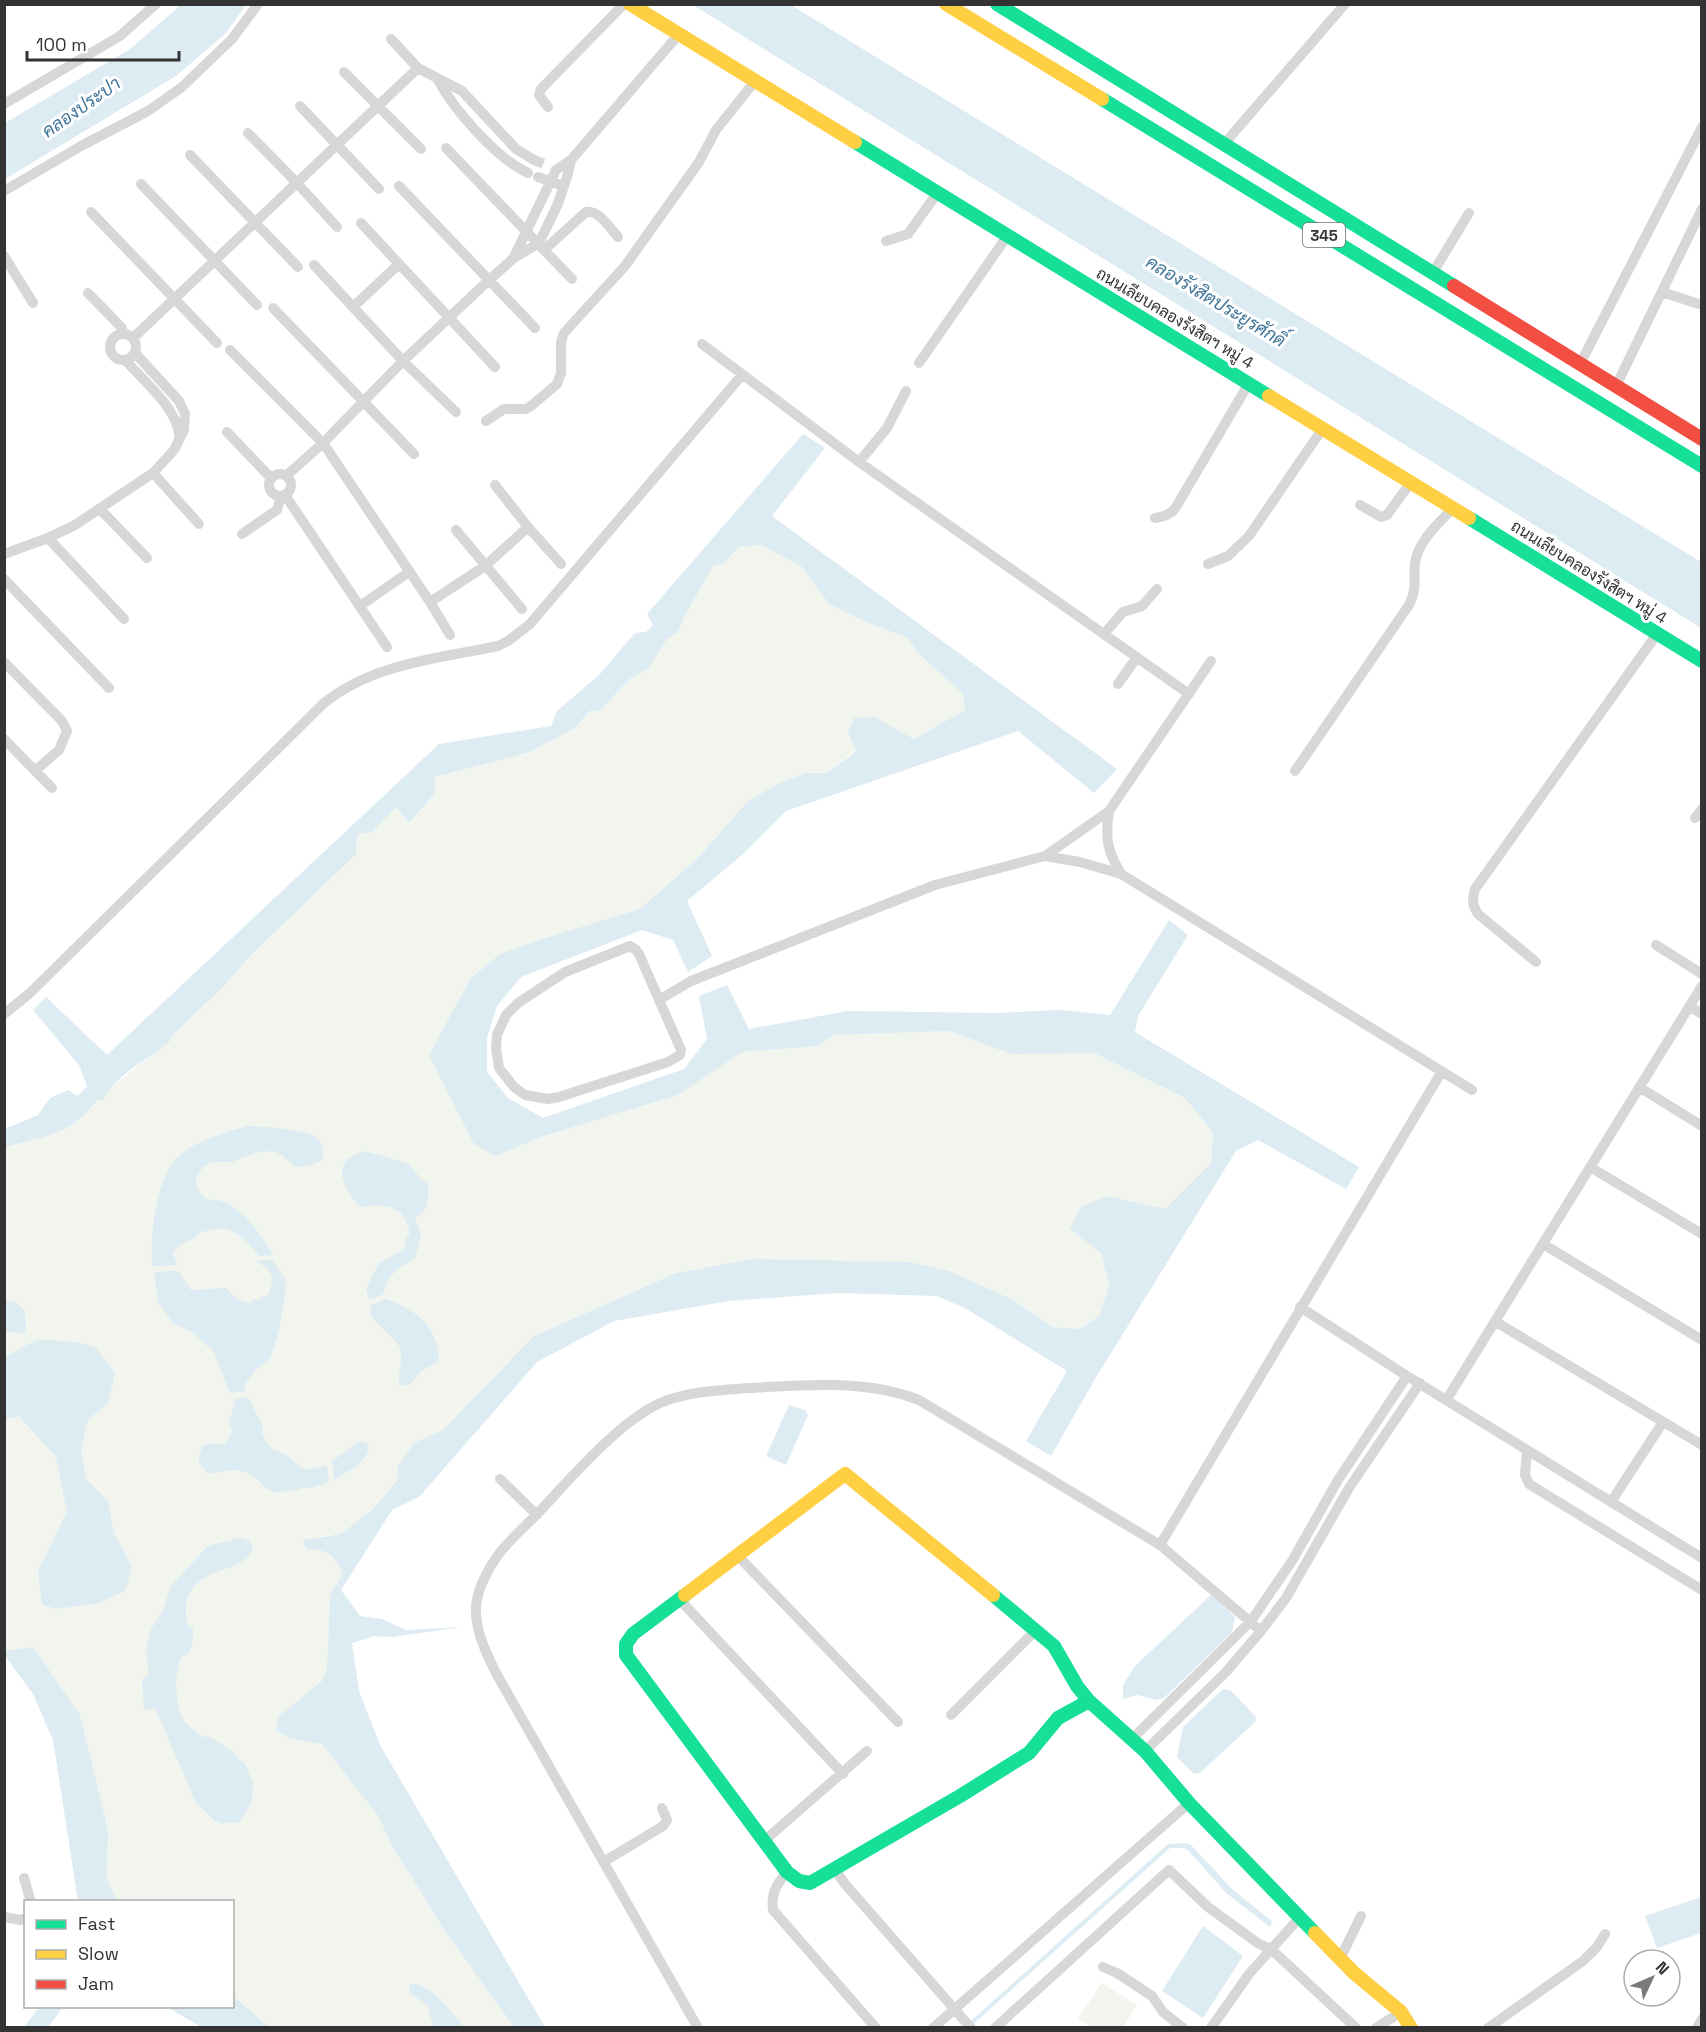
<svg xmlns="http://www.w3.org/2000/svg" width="1706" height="2032" viewBox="0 0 1706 2032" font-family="'Space Grotesk',Sarabun,sans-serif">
<rect width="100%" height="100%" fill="#fff"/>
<!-- green -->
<path fill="#f1f5ed" d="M761 544 801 566 829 604 866 622 908 638 917 652 964 694 965 710 914 739 874 718 856 750 826 773H806L778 784 748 801 698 858 640 909 542 939 500 954 471 978 495 1156 544 1136 678 1095 742 1052 816 1046 834 1035 949 1031 1011 1054 1094 1053 1185 1098 1213 1132 1211 1163 1165 1210 1107 1196 1070 1229 1101 1253 1109 1284 1100 1315 1080 1329 1052 1327 1013 1300 753 1259 676 1273 534 1336 443 1430 414 1443 398 1466 397 1481 372 1510 341 1534 317 1537 322 1549 334 1558 343 1573 330 1595 327 1667 323 1680 278 1717 290 1739 322 1743 379 1817 390 1842 443 1928 514 2027H269L233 1996 232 1902 117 1901 107 1879 108 1830 80 1715 5 1651V1147C46 1136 70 1136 98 1098L104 1100 105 1092 171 1040 172 1036 225 985 250 956 356 854V841L359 834 372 832 396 807 410 823 435 777 530 752 575 728 591 711H599L630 679 649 668 667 639 678 632 685 615 714 565 723 564 739 547Z
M1102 1983 1137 2005 1123 2027H1090L1078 2018Z"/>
<!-- water -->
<path fill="#ddebf3" d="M182 4 246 5 226 33 176 76 5 179V123L130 49Z
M693 5H791L1701 562V628Z
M803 434 825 448 772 516 1117 769 1094 793 1018 731 786 811 743 854 687 901 712 956 688 972 673 940 642 930 521 977 497 1006 487 1038V1072L508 1098 543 1118 684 1069 707 1039 699 996 727 985 749 1029 848 1011 997 1013 1060 1010 1110 1015 1169 920 1188 935 1138 1016 1135 1032 1359 1167 1346 1189 1258 1140 1236 1151 1095 1379 1051 1456 1026 1441 1067 1371 965 1308 937 1296 839 1293 729 1301 614 1321 537 1362 419 1497 392 1510 341 1590 360 1616 382 1619 406 1630 462 1627 392 1637 375 1636 352 1643 359 1691 380 1745 545 2027H514L443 1928 390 1842 379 1817 322 1744 290 1739 276 1730 278 1717 323 1680 327 1667 330 1595 343 1573C333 1555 328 1549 307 1549L303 1543 304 1540 341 1534 372 1510 397 1481 398 1466 414 1443 443 1430 534 1336 676 1273 753 1259 909 1262 949 1271 1013 1300 1052 1327 1080 1329 1100 1315 1109 1284 1101 1253 1070 1229 1081 1207 1107 1196 1165 1209 1211 1163 1213 1132 1185 1098 1094 1053 1011 1054 949 1031 834 1035 817 1046 742 1052 678 1095 544 1136 495 1156 474 1144 429 1055 471 978 500 954 542 939 640 909 698 858 748 801 778 784 806 773H827L856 751 848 733 854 718 874 717 914 739 965 710 963 694 917 652 908 638 866 622 829 604 801 566 761 545 739 547 723 564 714 565 685 615 678 632 667 639 649 668 630 679 599 711H590L575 728 530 752 435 777V793L409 823 396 807 372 832 359 834 356 841V854L250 956 225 985 172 1036 171 1040C154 1056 108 1080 104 1100L98 1099C70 1136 46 1136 5 1147V1129L38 1115 50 1098 68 1090 78 1096 87 1086 79 1065 33 1010 46 997 107 1055 439 744 551 726 557 711 599 675 635 633 646 632 653 625 647 614Z
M248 1126C260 1126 304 1130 313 1135 322 1140 325 1151 322 1160L312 1165 296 1167 280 1154 272 1151 254 1153 232 1162H211L202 1168 195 1180C205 1210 210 1193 230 1205 247 1215 264 1238 273 1255L259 1256C245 1237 227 1221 204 1232L201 1231C192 1244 184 1238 173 1253L177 1265 152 1266C151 1232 154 1187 176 1159 189 1143 228 1131 248 1126Z
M364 1151 408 1163 421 1179 428 1183C428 1198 431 1209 416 1217L415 1223 418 1225 421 1236 415 1258C399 1268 386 1274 384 1294L369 1300 366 1289 379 1263 403 1250 407 1236 410 1234C404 1204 387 1204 360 1207 351 1197 335 1175 346 1161 349 1157 358 1154 364 1151Z
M273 1260 285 1279 286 1288 279 1331 270 1359 256 1370 244 1385 246 1391 230 1393 214 1352 192 1332 173 1323 158 1303 154 1272 176 1271 180 1273 191 1290 226 1288C233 1296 241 1304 252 1303L253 1299 258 1300 262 1296 267 1297C275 1278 275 1272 256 1261Z
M386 1299C415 1309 439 1327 439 1361L423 1370 409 1385 399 1386C398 1375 402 1362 401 1351 400 1340 377 1326 370 1314L371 1305Z
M14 1301 25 1311 26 1334 5 1331V1302Z
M36 1340 70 1341 95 1347 115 1373 108 1403 88 1420 81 1449 86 1479 108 1501 114 1534 132 1566 126 1590 99 1603 56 1609 42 1604 38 1571 67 1512 56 1457 19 1416 6 1419 5 1413V1357Z
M248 1397 263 1427 262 1433 265 1441 272 1449 288 1456 302 1468 309 1469 327 1465 329 1482 311 1488 303 1487 295 1491 291 1489C266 1500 264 1479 245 1472 233 1467 212 1475 207 1473 205 1472 201 1464 198 1462L202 1447 209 1443C225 1446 226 1446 232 1431L229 1424 235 1399Z
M789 1405 805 1410 808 1415 786 1465 766 1456Z
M363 1441 369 1445C369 1462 348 1471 334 1480L332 1461 359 1442Z
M239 1538 250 1541 253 1548C241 1577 194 1563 186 1605 185 1611 187 1619 187 1624L193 1629V1640L189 1653 181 1657C174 1675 174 1703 185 1722 189 1728 197 1731 202 1737L209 1736 233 1752 240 1761 244 1762C246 1769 250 1775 252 1781 256 1795 248 1814 238 1823L229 1822 223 1824 215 1821 196 1803 155 1708 146 1711 144 1708 142 1680 149 1673 146 1648 151 1629 163 1610 171 1586 208 1546Z
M1212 1594 1235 1617 1232 1632 1164 1698 1157 1700 1137 1695 1123 1699V1685L1135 1666Z
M33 1647 80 1715 108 1830 107 1879 117 1901H78L53 1740 33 1694 5 1656V1651Z
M1223 1689 1230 1690 1256 1717 1255 1722 1201 1772 1194 1774 1177 1757 1183 1727Z
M1187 1843 1191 1845 1233 1890 1273 1922 1270 1927 1226 1893 1188 1850 1184 1848H1170L970 2027 963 2028 1168 1844Z
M1701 1897V1933L1657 1948 1645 1916Z
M1203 1926 1243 1956 1203 2018 1162 1991Z
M410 1984C433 1983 450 2012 464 2027H433L428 2006 409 1992Z
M233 1996 269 2027H201L167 2007 232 2006Z
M39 2007H63L48 2027H24Z"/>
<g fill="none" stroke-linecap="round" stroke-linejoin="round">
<!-- street-tunnel -->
<path stroke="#d6d6d6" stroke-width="10" stroke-dasharray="10 5" stroke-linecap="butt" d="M534 160 544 164"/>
<!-- street -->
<path stroke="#d7d7d7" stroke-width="10" d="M391 39 418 68
M344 72 421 149
M438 80C455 111 496 158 528 173
M4 104 120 36 156 4
M300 106 379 189
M548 107 539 95 541 89 624 4
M248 133 296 182 337 227
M1224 144 1345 4
M446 148 572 279
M190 155 298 267
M538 177 558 184
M141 184 257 305
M399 186 535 328
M4 191 81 146 148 111 182 87 232 39 258 4
M91 212 217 343
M361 223 495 367
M886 241 908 234 938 192
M544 250 586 212C599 210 610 228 618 237
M4 256 33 303
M514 257 556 170 571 160 679 34
M314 265 403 361 456 412
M1432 274 1469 213
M1662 292 1702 305
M88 293 122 328 123 334
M353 307 399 264
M273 308 414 454
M110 347a13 13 0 1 1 26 0a13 13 0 1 1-26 0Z
M133 338 418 68 462 91 516 149 534 160
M702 344 859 462 1189 694
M230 350 323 443 430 602 450 635
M125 360C143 380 177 408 179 435
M919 363 1008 235
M1580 364 1702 127
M1616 386 1702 209
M486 421 504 409H526L531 406 557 384 561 373V342L564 333 625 266 699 162 716 130 755 81
M227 432 271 478
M859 462 887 428 906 391
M153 473 199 524
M269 485a11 11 0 1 1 22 0a11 11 0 1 1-22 0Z
M286 476 323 443 403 361 489 280 514 258 539 243 557 206 568 174 571 160
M495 485 528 527 561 564
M285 495 387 647
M1360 505 1381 517 1387 515 1411 482
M100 509 147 558
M1155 518C1164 516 1171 515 1176 507L1249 383
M456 530 522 609
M242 534 277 510 281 496
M48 538 124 619
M4 554 48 538 75 525 153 473 174 450 184 430 185 414 179 401 135 353
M1208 564 1228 556 1249 536 1323 428
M4 579 109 688
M430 602 485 566 528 527
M360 606 409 572
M1104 634 1123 612 1142 606 1157 589
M1211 661 1109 811C1105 839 1107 850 1121 874L1472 1090
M4 662 62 721 67 731 59 750 35 771
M1118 684 1137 657
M4 739 52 788
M1295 771 1409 605C1418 586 1413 581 1415 563 1418 541 1439 523 1453 508
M1695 818 1702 809
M1045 856 1080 862 1121 874
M1656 945 1702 974
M630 946 636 950 639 954 681 1050 680 1055 668 1062 559 1097 548 1099 525 1095 514 1087 499 1068 496 1048 497 1035 506 1015 518 1003 565 972Z
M1536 962 1478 914C1472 905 1472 899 1475 889L1657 634
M659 1000 691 981 935 885 1045 856 1109 811
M1689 1006 1702 1014
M4 1014 30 993 324 703C374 663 436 659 498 646L508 641 530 624 742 375
M1639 1087 1702 1126
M1590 1167 1702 1234
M1543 1244 1702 1340
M1300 1307 1407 1376 1702 1558
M1496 1322 1702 1445
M1447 1399 1702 986
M1527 1451 1525 1475 1529 1484 1702 1590
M500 1479 537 1515
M1611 1502 1663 1422
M1160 1545 1442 1071
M738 1556 898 1722
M679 1599 843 1774
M951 1715 1036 1630
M1132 1739 1251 1621 1292 1561 1338 1480 1407 1376
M1145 1751 1226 1672 1261 1631 1286 1598 1349 1488 1420 1383
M764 1841 867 1751
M605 1861 663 1826 667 1820 662 1808
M835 1870 845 1884 971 2028
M787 1872C776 1885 771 1893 773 1910L876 2028
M24 1878 31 1902
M4 1917 20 1920 26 1918
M1340 1959 1361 1916
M1103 1967 1117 1973 1152 1996 1163 2012 1183 2028
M698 2028 496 1673C485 1651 472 1624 477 1599 480 1585 489 1567 498 1555 510 1539 526 1526 539 1512 571 1478 625 1414 668 1400 694 1391 722 1390 749 1388 806 1385 865 1379 919 1400L1160 1545 1261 1631
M933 2028 1189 1803
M995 2028 1169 1870 1208 1907 1259 1944 1271 1949 1356 2028
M1211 2028 1249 1974 1300 1917
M1376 2028 1401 2012
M1488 2028 1583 1961 1597 1947 1605 1934
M1697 2028 1702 2019"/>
<!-- fast -->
<path stroke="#16e098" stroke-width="14" d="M997 4 1454 286
M1102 99 1702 466
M855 142 1269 396
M1469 518 1702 661
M685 1595 633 1634 626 1644V1655L787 1872 799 1881 810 1883 960 1796 1029 1753 1058 1718 1089 1701
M993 1595 1054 1646 1077 1686 1089 1701 1145 1751 1189 1803 1315 1933"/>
<!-- slow -->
<path stroke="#ffcf43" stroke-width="14" d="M630 4 855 142
M946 4 1102 99
M1269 396 1469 518
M685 1595 845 1474 993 1595
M1315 1933 1354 1973 1401 2012 1411 2028"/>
<!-- jam -->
<path stroke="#f24e42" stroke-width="14" d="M1454 286 1702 439"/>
</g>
<g text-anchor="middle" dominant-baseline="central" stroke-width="6" stroke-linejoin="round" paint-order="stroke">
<!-- shield labels -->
<rect fill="#fff" stroke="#707070" stroke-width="1.5" x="1303" y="223" width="42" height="24" rx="4.5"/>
<g font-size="15" font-weight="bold" fill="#333">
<text x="1324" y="235">345</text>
</g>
<!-- street labels -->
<g font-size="16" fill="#333" stroke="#fff">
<text transform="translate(1175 318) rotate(31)">ถนนเลียบคลองรังสิตฯ หมู่ 4</text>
<text transform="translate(1589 572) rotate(32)">ถนนเลียบคลองรังสิตฯ หมู่ 4</text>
</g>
<!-- water labels -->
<g font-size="18" font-style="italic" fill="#3f7597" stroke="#fff">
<text transform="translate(81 107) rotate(-35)">คลองประปา</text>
<text transform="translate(1216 301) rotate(31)">คลองรังสิตประยูรศักดิ์</text>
</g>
</g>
<!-- border -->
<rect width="1706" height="2032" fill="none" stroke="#333333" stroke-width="12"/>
<!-- legend -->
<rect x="24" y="1900" width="210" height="108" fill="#ffffff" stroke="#adadad" stroke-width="1.5"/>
<rect x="36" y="1920" width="30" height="9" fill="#16e098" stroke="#adadad" stroke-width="1.5"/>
<text x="78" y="1930" font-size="18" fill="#333333">Fast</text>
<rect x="36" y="1950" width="30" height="9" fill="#ffcf43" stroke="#adadad" stroke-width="1.5"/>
<text x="78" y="1960" font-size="18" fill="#333333">Slow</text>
<rect x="36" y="1980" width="30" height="9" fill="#f24e42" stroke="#adadad" stroke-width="1.5"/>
<text x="78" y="1990" font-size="18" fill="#333333">Jam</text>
<!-- north arrow -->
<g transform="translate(1652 1978) rotate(46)"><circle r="28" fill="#ffffff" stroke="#adadad" stroke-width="1.5"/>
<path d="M0-4.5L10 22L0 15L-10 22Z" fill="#7a7a7a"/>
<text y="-9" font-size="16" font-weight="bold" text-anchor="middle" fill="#333333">N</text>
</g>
<!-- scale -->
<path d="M27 51v9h152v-9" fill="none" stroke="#333333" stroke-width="3"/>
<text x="36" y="51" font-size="18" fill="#333333" stroke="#ffffff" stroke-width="4.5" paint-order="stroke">100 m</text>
</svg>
